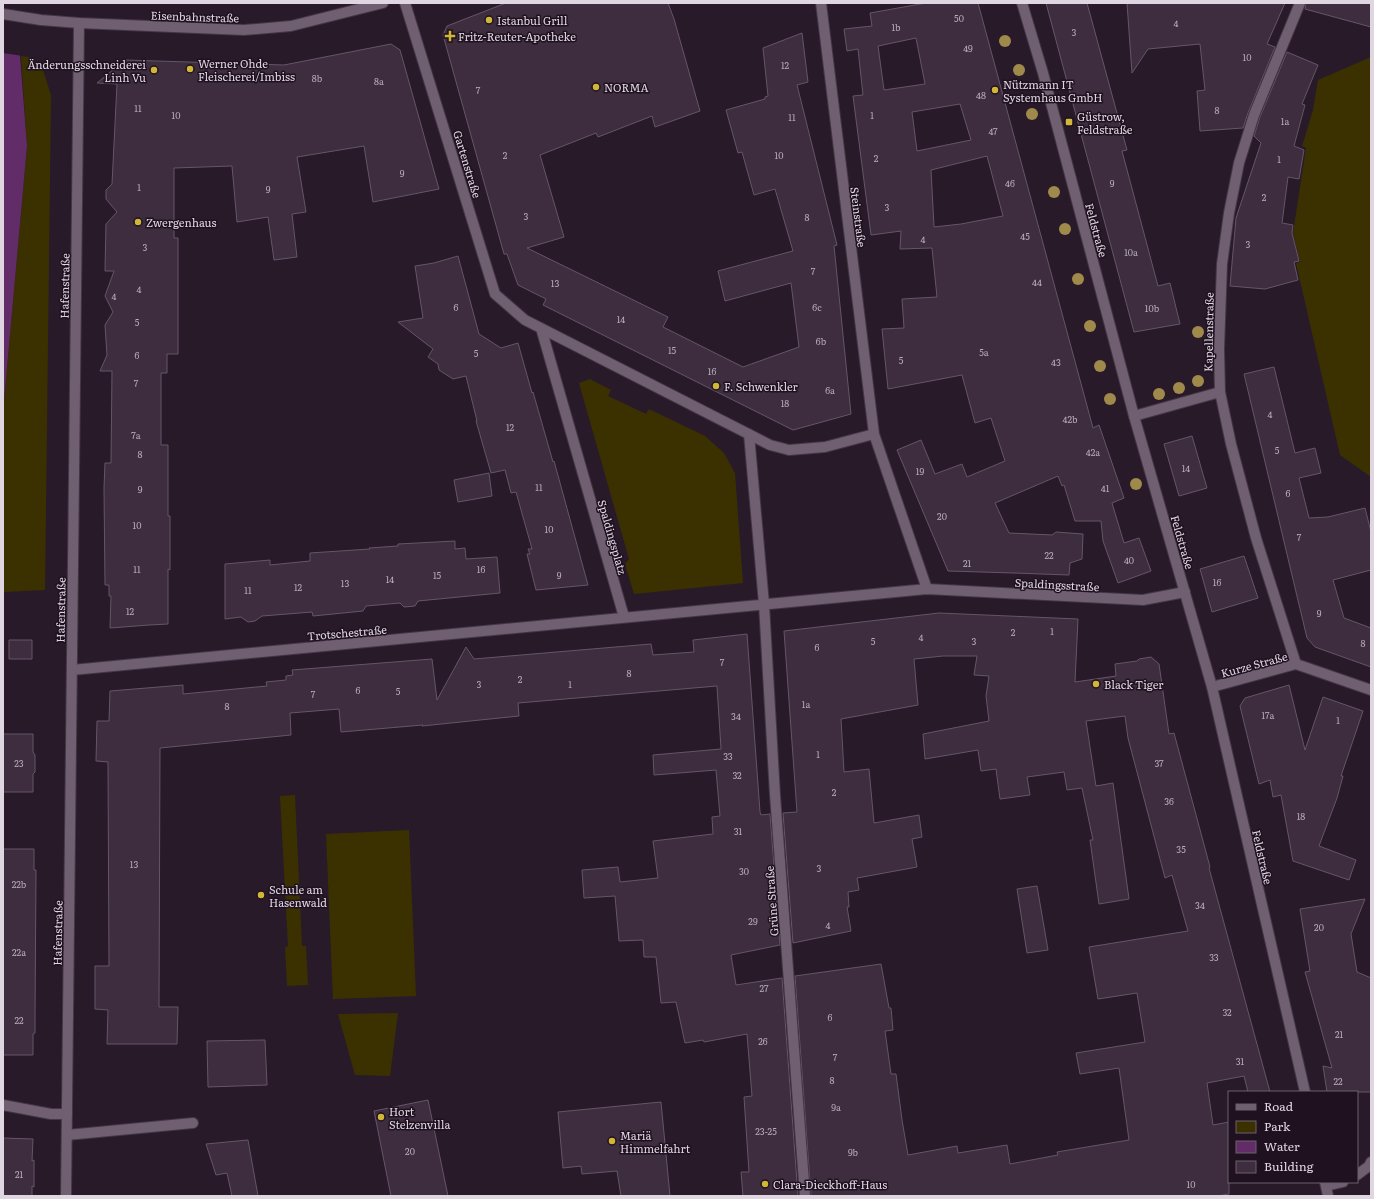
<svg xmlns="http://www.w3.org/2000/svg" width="1374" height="1199" viewBox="0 0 1374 1199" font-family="Literata,serif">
<rect width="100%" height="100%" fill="#291a2a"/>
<!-- green -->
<path fill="#3b3100" d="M21 56 29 57 42 67 51 95 45 590 3 592V412L27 146Z
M1371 57V477L1340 455 1296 263 1300 262 1293 233 1306 148 1302 146 1313 110 1318 80Z
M590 379 611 390 608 396 646 414 649 409 705 436 724 453 735 473 743 583 634 594 625 564 629 559 579 383Z
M295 795 302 946H306L308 985 287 986 285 947 288 946 280 796Z
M409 830 416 996 333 999 326 834Z
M398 1013 390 1076 355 1075 338 1014Z"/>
<!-- water -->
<path fill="#622c69" d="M3 3H16L27 146 3 412Z"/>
<!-- pier -->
<path fill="#291a2a" d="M3 3H18L23 56 3 53Z"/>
<!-- building -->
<path fill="#3d2d3e" stroke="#665568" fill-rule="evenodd" d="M506 3H668L674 19 700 111 655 127 652 116 598 137 596 133 540 155 564 237 527 248 668 317 663 327 743 367 799 347 791 283 725 301 718 271 793 251 775 189 754 195 742 152 738 153 726 110 765 99V97L768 96 763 48 802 33 808 82 797 85 837 245 834 246 851 414 793 430 543 305 546 299 518 285 507 254H504L443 35 447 26Z
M926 3H978L1093 428 1099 425 1124 498 1112 503 1124 543 1139 538 1151 571 1118 583 1103 541 1101 521H1075L1064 485 1062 486 1058 476 995 503 1009 533 1052 535 1056 532 1083 534 1082 559 1070 563 1069 575 1014 573 948 571 897 450 921 440 935 474 962 464 967 477 1005 461 991 418 975 423 962 375 888 389 882 329 904 328 902 299 937 297 932 248 900 249 901 231 871 235 853 96 863 95 858 49 847 51 844 29 872 26 870 13ZM916 38 925 84 884 90 878 46ZM960 104 971 140 917 151 912 112ZM987 156 1003 216 961 224 934 227 931 170Z
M1046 3H1087L1127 150 1122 151 1158 286 1170 283 1180 324 1134 332Z
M1127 3H1285L1267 44 1275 47 1248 113 1243 128 1200 131 1197 91 1205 90 1200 44 1148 49 1132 73Z
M1306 3H1371V27L1305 9Z
M391 44 400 50 439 189 373 202 364 146 297 157 306 212 292 214 297 257 274 260 268 217 237 222 232 166 174 168V238H178V354H167V373H161V445H168V516H170V570L168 569V624L149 625 110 628 111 596H109V585H105L104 488 105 463H111L112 371H100L107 355 105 325 113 312 105 296 114 271H105L106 224 117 212 106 199V190L112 184 117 84 97 83 125 60 284 65Z
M1287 52 1318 65 1302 104 1305 105 1294 146 1304 150 1299 179 1288 177 1282 223 1293 225 1292 233 1299 261 1294 262 1298 280 1265 289 1230 286 1236 218 1261 143 1254 136 1260 117Z
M458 256 479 334 501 348 518 343 532 393 533 392 553 462 554 461 588 585 536 590 527 554H530L528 549H532L516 492 511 493 505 470 491 473 476 421H477L466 376 453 379 439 370 438 364 428 357 433 349 398 322 423 318 415 266 434 263Z
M1274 367 1295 453 1315 448 1321 473 1299 478 1309 518 1328 517 1365 508 1371 532V570L1333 580 1344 618 1371 628V667L1315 647 1307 638 1244 374Z
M1192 436 1207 488 1179 496 1164 444Z
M489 473 492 496 458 502 454 480Z
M455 541V549L465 548 466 559 497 557 500 593 418 601 415 606 404 607 400 603 366 606 363 611 313 616 312 612 262 616 255 621 248 622 241 617 225 619V564L270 560V565L310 561V553L370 549 369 548 398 546V544Z
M1244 556 1258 598 1212 612 1200 569Z
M939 613 1078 619 1075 682 1116 676 1115 664 1137 661 1139 659 1151 657 1159 664 1169 734 1174 733 1210 867 1209 868 1270 1092H1248L1244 1076 1207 1083 1213 1125 1229 1122V1194L1217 1196H811L795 976 881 964 889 1008H891L893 1030 885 1031 891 1074H896L902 1120 908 1155 957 1146 958 1153 1007 1145 1010 1164 1058 1155 1057 1152 1129 1140 1119 1068 1080 1074 1076 1053 1145 1042 1137 993 1098 999 1089 947 1188 931 1172 875 1165 878 1128 738 1125 716 1086 721 1096 786 1113 783 1129 899 1099 904 1090 840H1093L1082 788 1067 790 1064 772 1027 777 1030 795 1000 799 996 769 981 771 978 750 925 759 923 734 989 721 986 696 989 676 974 675 977 656H943L914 659 918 705 841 719 844 772 869 769 874 823 919 815 922 837 912 839 917 867 857 878 859 890 848 892 849 907H847L851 931 793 943 783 813 797 812 784 631Z
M747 634 760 812 761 815 770 814 780 945 731 955 736 985 782 978 798 1196H743L741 1172H749L744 1097 752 1096 747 1034 704 1042 703 1040 685 1043 676 1002 661 1003 656 957H644L643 940 619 941 615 896 584 898 582 870 618 867 620 882 658 878 653 841 713 834 712 817 720 816 716 770 654 775 653 755 721 749 717 686 518 703 519 716 422 726 423 725 341 732 339 709 290 713 291 735 160 748 159 1007H178L177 1044H107L108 1010 95 1009V966H109L108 762 96 761 97 721H109L110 691 183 685V694L267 686 266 682 286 680V676L293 675 292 670 432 659 437 700 466 647 474 659 651 644 653 655 694 652 693 640Z
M9 640H32V659H9Z
M1289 685 1305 750 1323 697 1363 711 1341 776H1343L1337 798 1319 846 1356 860 1349 880 1293 861 1281 795 1273 797 1270 780 1259 784 1240 706 1245 698Z
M3 734H33V752L35 755V772L33 774V792H3Z
M3 849H34V870H36L35 1016V1033L33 1034V1055H3Z
M1037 886 1048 950 1027 953 1017 889Z
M1365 899 1351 934 1357 972 1371 978V1092H1327L1323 1066 1332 1068 1305 972 1310 971 1300 909Z
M265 1040 267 1085 208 1087 207 1041Z
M428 1100 448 1196H391L374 1111Z
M661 1102 670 1196H621L617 1171 582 1174 581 1166 563 1168 558 1112Z
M3 1138 33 1139 32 1161 34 1160V1187L32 1186V1196H3Z
M248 1140 258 1196H232L227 1173 216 1175 206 1144Z"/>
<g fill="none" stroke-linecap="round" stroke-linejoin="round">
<!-- service casing -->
<g stroke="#433744" stroke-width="12">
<path id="service" d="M1134 416 1220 392
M3 1105 51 1114H67
M67 1135 193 1123"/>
</g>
<!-- minor casing -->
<g stroke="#433744" stroke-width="12">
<path id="minor" d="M405 3 495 294 525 320 770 445 789 450 825 447 874 434
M821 3 874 434 927 589
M541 328 624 617
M749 434 764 604 775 795 805 1196
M1296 664 1256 538 1231 444 1220 392 1219 349 1222 264 1229 213 1239 163 1254 115 1300 3
M72 670 927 589 1143 600 1185 592
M1212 687 1296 664 1371 690
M1357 1175 1369 1166 1371 1162
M1326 1186 1343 1182
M66 1196 79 23"/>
</g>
<!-- tertiary casing -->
<g stroke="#433744" stroke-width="12">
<path id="tertiary" d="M1022 3 1043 73 1134 416 1212 687 1305 1092
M3 14 41 20 79 23 244 30 291 26 383 3
M1325 1182 1328 1196"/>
</g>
<!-- service -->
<use href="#service" stroke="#705e71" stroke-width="10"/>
<!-- minor -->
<use href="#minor" stroke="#705e71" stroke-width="10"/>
<!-- tertiary -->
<use href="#tertiary" stroke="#705e71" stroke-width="10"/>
</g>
<!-- trees -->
<g fill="#9f8a4c">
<circle cx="1005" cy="41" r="6"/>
<circle cx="1019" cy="70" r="6"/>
<circle cx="1032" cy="114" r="6"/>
<circle cx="1054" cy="192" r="6"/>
<circle cx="1065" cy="229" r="6"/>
<circle cx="1078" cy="279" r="6"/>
<circle cx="1090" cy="326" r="6"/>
<circle cx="1198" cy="332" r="6"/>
<circle cx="1100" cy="366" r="6"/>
<circle cx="1198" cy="381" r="6"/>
<circle cx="1179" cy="388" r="6"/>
<circle cx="1159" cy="394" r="6"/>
<circle cx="1110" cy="399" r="6"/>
<circle cx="1136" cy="484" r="6"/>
</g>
<!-- markers -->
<g fill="#d0b736" stroke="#1f1120" stroke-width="1.5">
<circle cx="489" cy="20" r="4"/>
<path d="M448 30h4v4h4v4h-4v4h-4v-4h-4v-4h4z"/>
<circle cx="190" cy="69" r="4"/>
<circle cx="154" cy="70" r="4"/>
<circle cx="596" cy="87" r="4"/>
<circle cx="995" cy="90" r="4"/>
<rect x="1065" y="118" width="8" height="8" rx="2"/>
<circle cx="138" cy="222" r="4"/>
<circle cx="716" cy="386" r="4"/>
<circle cx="1096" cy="684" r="4"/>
<circle cx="261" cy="895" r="4"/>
<circle cx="381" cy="1117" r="4"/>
<circle cx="612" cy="1141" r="4"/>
<circle cx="765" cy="1184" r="4"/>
</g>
<g text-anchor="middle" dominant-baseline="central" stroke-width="3" stroke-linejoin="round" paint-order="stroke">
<!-- number labels -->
<g font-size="9" fill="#b7acb8">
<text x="959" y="18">50</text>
<text x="1176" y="23">4</text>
<text x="896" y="27">1b</text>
<text x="1074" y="32">3</text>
<text x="968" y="48">49</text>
<text x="1247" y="57">10</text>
<text x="785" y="65">12</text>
<text x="317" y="78">8b</text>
<text x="379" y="81">8a</text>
<text x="478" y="90">7</text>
<text x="981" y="95">48</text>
<text x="138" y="108">11</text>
<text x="1217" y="110">8</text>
<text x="176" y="115">10</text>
<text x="872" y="115">1</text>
<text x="792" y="117">11</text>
<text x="1285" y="121">1a</text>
<text x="993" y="131">47</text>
<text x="505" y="155">2</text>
<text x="779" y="155">10</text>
<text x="876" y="158">2</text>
<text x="1279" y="159">1</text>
<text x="402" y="173">9</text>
<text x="1010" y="183">46</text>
<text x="1112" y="183">9</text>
<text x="139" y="187">1</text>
<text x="268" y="189">9</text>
<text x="1264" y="197">2</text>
<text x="887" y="207">3</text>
<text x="526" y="216">3</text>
<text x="807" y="217">8</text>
<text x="1025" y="236">45</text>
<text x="923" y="239">4</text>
<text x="1248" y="244">3</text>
<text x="145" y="247">3</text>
<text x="1131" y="252">10a</text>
<text x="813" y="271">7</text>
<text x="1037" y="282">44</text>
<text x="555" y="283">13</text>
<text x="139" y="289">4</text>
<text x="114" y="296">4</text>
<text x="456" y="307">6</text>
<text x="817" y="307">6c</text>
<text x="1152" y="308">10b</text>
<text x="621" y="319">14</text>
<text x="137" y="322">5</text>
<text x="821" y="341">6b</text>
<text x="672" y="350">15</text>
<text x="984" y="352">5a</text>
<text x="476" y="353">5</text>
<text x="137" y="355">6</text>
<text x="901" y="360">5</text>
<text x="1056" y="362">43</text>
<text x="712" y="371">16</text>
<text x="136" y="383">7</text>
<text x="830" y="390">6a</text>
<text x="785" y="403">18</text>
<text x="1270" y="414">4</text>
<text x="1070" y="419">42b</text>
<text x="510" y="427">12</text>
<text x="136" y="435">7a</text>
<text x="1277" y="450">5</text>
<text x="1093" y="452">42a</text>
<text x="140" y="454">8</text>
<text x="1186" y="468">14</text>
<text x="920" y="471">19</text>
<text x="539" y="487">11</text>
<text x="1105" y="488">41</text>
<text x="140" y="489">9</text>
<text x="1288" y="493">6</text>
<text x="942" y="516">20</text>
<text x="137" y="525">10</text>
<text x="549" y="529">10</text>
<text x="1299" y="537">7</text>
<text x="1049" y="555">22</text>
<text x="1129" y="560">40</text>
<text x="967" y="563">21</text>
<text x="137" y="569">11</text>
<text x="481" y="569">16</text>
<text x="437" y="575">15</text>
<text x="559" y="575">9</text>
<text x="390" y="579">14</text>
<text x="1217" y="582">16</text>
<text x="345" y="583">13</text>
<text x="298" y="587">12</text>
<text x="248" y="590">11</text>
<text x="130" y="611">12</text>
<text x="1319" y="613">9</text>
<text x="1052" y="631">1</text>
<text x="1013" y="632">2</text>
<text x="921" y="637">4</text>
<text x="873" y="641">5</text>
<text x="974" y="641">3</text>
<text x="1363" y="643">8</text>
<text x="817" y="647">6</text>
<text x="722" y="662">7</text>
<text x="629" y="673">8</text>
<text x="520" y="679">2</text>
<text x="479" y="684">3</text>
<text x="570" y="684">1</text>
<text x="358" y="690">6</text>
<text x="398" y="691">5</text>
<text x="313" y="694">7</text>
<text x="806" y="704">1a</text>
<text x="227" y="706">8</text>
<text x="1268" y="715">17a</text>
<text x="736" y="716">34</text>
<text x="1338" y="720">1</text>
<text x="818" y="754">1</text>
<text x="728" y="756">33</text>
<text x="19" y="763">23</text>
<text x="1159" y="763">37</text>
<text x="737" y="775">32</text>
<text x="834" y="792">2</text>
<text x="1169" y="801">36</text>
<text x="1301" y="816">18</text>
<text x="738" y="831">31</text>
<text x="1181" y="849">35</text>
<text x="134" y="864">13</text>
<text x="819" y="868">3</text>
<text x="744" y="871">30</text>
<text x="19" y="884">22b</text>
<text x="1200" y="905">34</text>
<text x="753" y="921">29</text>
<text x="828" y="925">4</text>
<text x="1319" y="927">20</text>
<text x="19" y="952">22a</text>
<text x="1214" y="957">33</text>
<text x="764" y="988">27</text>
<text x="1227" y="1012">32</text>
<text x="830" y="1017">6</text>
<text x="19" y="1020">22</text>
<text x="1339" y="1034">21</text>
<text x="763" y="1041">26</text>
<text x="835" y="1057">7</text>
<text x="1240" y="1061">31</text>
<text x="832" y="1080">8</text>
<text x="1338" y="1081">22</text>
<text x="836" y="1107">9a</text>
<text x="766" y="1131">23-25</text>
<text x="410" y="1151">20</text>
<text x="853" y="1152">9b</text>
<text x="19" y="1174">21</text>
<text x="1191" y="1184">10</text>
</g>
<!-- street labels -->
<g font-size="11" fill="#e0d6e1" stroke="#1f1120">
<text transform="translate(195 16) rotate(2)">Eisenbahnstraße</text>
<text transform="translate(468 164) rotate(73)">Gartenstraße</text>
<text transform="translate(859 217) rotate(83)">Steinstraße</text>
<text transform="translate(1097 230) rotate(75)">Feldstraße</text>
<text transform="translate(64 286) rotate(-89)">Hafenstraße</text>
<text transform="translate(1208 332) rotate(-89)">Kapellenstraße</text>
<text transform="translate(613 537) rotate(74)">Spaldingsplatz</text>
<text transform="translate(1183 542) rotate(74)">Feldstraße</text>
<text transform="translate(1057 584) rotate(3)">Spaldingsstraße</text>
<text transform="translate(60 610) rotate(-89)">Hafenstraße</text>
<text transform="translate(347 632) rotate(-5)">Trotschestraße</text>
<text transform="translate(1254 664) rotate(-15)">Kurze Straße</text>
<text transform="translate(1263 857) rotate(77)">Feldstraße</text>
<text transform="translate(771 901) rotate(-94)">Grüne Straße</text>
<text transform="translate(57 933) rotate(-89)">Hafenstraße</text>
</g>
<!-- poi labels -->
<g font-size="11" fill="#e0d6e1" stroke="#1f1120" text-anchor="start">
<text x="497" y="20">Istanbul Grill</text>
<text x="458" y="36">Fritz-Reuter-Apotheke</text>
<text x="198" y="63">Werner Ohde<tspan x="198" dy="13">Fleischerei/Imbiss</tspan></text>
<text x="146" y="64" text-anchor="end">Änderungsschneiderei<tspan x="146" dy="13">Linh Vu</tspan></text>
<text x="1003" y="84">Nützmann IT<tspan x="1003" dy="13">Systemhaus GmbH</tspan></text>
<text x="604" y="87">NORMA</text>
<text x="1077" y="116">Güstrow,<tspan x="1077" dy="13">Feldstraße</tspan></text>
<text x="146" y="222">Zwergenhaus</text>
<text x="724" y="386">F. Schwenkler</text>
<text x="1104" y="684">Black Tiger</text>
<text x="269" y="889">Schule am<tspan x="269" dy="13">Hasenwald</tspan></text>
<text x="389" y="1111">Hort<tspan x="389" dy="13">Stelzenvilla</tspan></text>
<text x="620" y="1135">Mariä<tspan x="620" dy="13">Himmelfahrt</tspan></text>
<text x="773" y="1184">Clara-Dieckhoff-Haus</text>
</g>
</g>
<!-- border -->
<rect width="1374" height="1199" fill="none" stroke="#e0d6e1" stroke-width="8"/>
<!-- legend -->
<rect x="1228" y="1091" width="130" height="92" fill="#1f1120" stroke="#6c606d"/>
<rect x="1236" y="1104" width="20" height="6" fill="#705e71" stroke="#6c606d"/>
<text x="1264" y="1111" font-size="12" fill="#e0d6e1">Road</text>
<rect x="1236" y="1121" width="20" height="12" fill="#3b3100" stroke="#6c606d"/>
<text x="1264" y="1131" font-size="12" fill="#e0d6e1">Park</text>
<rect x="1236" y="1141" width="20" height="12" fill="#622c69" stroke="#6c606d"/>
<text x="1264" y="1151" font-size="12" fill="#e0d6e1">Water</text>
<rect x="1236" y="1161" width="20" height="12" fill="#3d2d3e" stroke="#6c606d"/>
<text x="1264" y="1171" font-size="12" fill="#e0d6e1">Building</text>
</svg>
